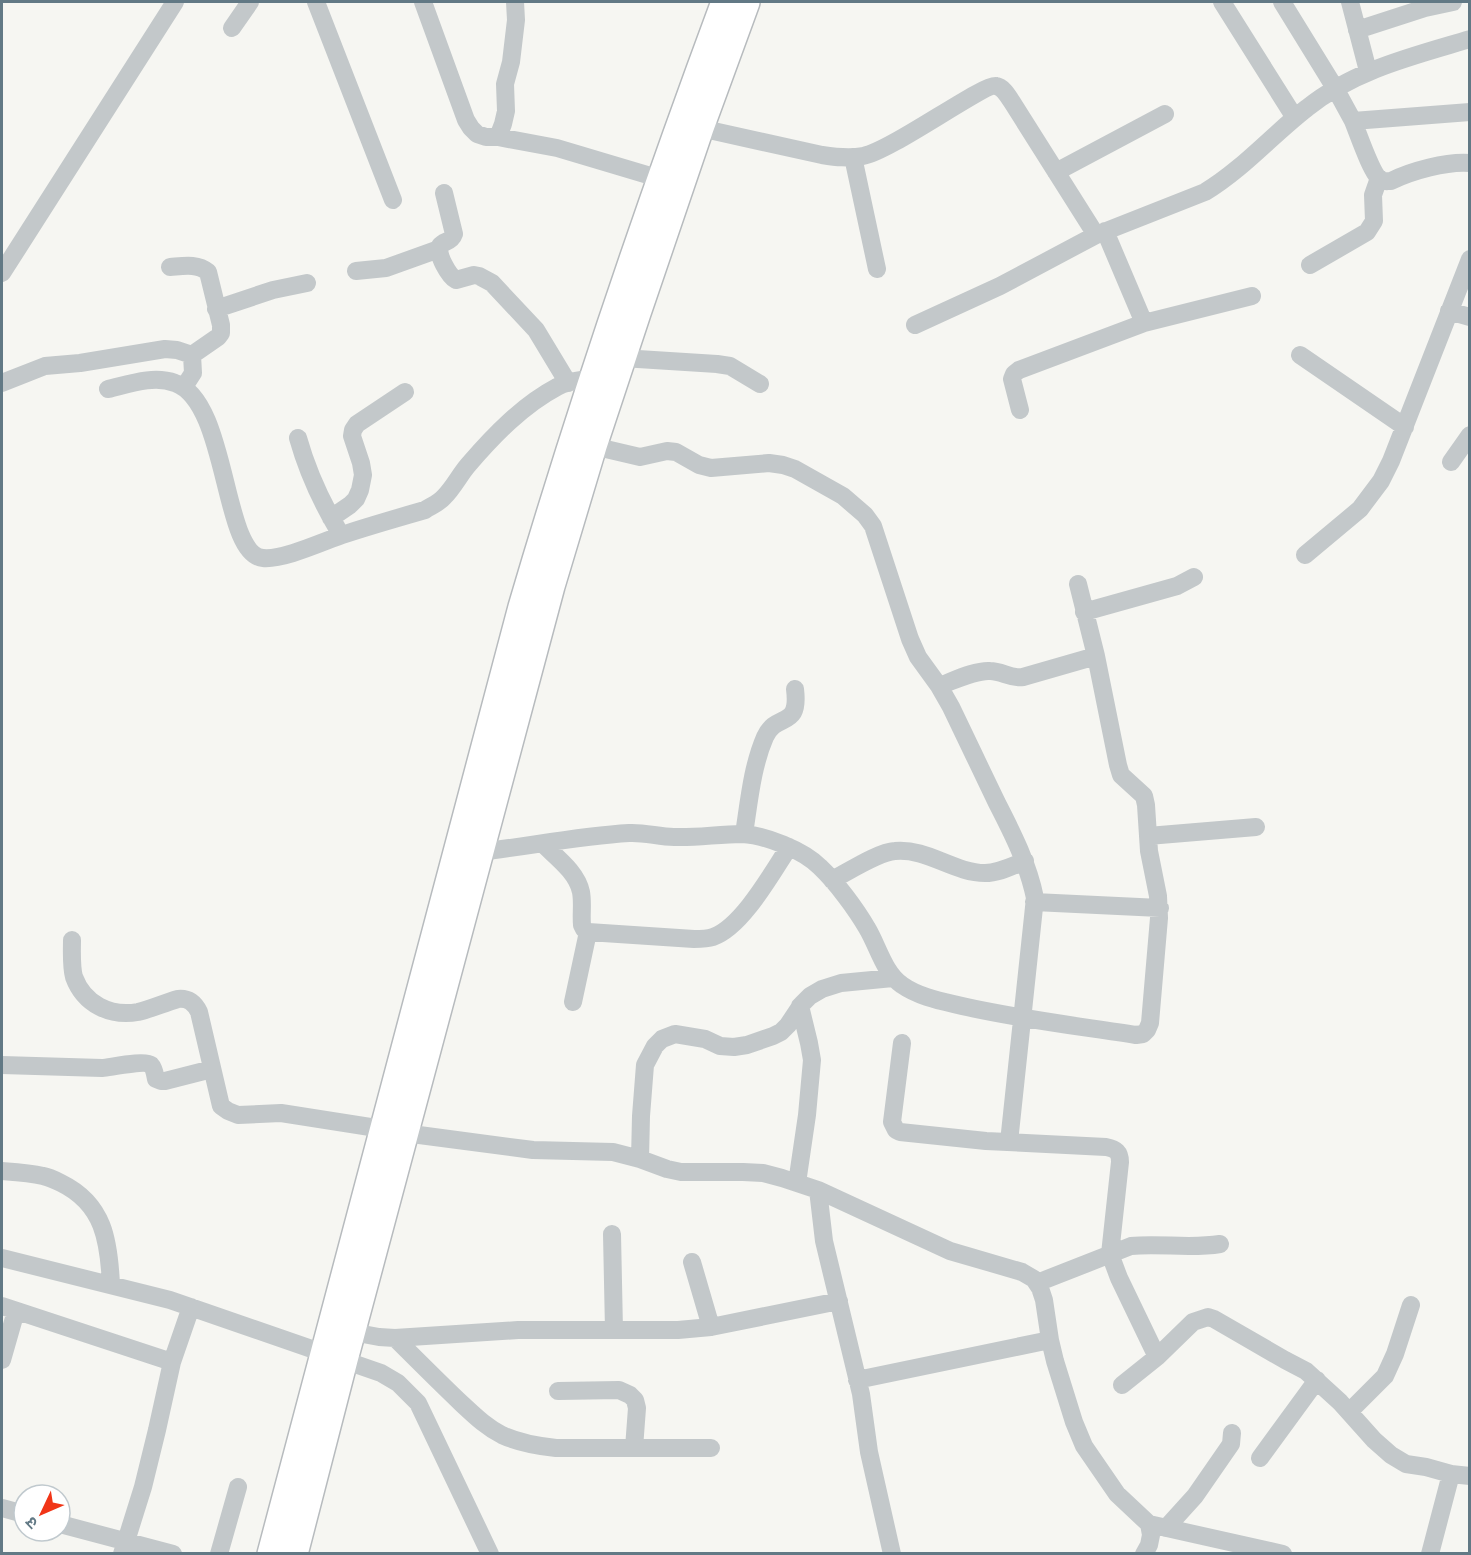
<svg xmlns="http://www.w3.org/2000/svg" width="1471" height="1555" viewBox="0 0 1471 1555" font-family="'Noto Sans','Noto Sans Devanagari',sans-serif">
<rect width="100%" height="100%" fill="#f6f6f2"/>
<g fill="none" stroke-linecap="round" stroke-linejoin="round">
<!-- highway casing -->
<g stroke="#b7bbbe" stroke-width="30">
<path id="highway" d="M271 1554 522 607C582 403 651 201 725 2
M294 1554 344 1360 551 586 593 446 637 313 700 128 746 2"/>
</g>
<!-- minor -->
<path stroke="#c3c8ca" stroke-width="18" d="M316 2 393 200
M423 2 466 120 471 128 477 134 486 137H498L557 148 661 179
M1222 2 1295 118
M1282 2 1335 88 1353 121 1470 112
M1350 2 1368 71
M232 28 250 2
M1357 30 1425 8 1453 2
M1353 121C1358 133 1372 175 1381 180 1385 182 1387 181 1391 181 1411 171 1447 161 1470 163
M700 128 822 155C835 157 849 159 863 156 891 151 984 83 996 86 1003 87 1008 96 1012 102L1096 235 1205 192C1243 169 1272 135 1307 108 1354 70 1413 56 1470 39
M498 137 503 124 506 111 505 84 511 62 516 20 515 2
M853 157 877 269
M1056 172 1165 114
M444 193 454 234C451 243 444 240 440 246 436 254 449 276 456 280L474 275 479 276 492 283 536 330 568 383
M1105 231 1144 323 1252 296
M1310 265 1367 232 1374 221 1373 195 1379 178
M170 267C183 266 197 263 208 272L221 325V333L218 337 192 355 193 373 184 387
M356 271 386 268 439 249
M2 273 175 2
M216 309 273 290 307 283
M1449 311 1470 317
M915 325 1000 286 1096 235
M1300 355 1405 427
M622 358 717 364 730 366 760 384
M2 383 45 366 80 363 165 349 177 350 192 355
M108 389C129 384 154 375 175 383 229 402 222 555 263 558 283 560 322 542 342 535 369 526 397 518 425 510 431 506 439 503 444 497 454 487 460 474 469 464 494 435 523 405 557 387 567 381 581 380 593 378
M1020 410 1012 379 1014 374 1019 370 1144 323
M298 438C307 470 320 499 337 528
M593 446 640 457 667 451 676 452 699 465 711 468 769 463 783 465 795 469 843 496 865 515 873 526 910 639 918 657 939 686 951 707C966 739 982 771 997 803 1013 834 1028 864 1035 898L1009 1142
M1451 462 1470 435
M331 518 350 505 356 499 360 490 363 475 361 463 352 436 353 430 357 424 405 392
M1305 555 1360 509 1381 481 1391 461 1470 259
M1084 612 1177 586 1194 577
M939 686C953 681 975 670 990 671 1002 671 1011 679 1023 677L1096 656
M744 834C749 802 752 767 765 737 777 711 800 730 795 689
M1148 836 1256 827
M543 844C556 857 577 872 581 892 583 903 581 914 582 925L584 929 588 932 694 939C701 939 707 939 713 937 742 927 772 873 789 847
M480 852C530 846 579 836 629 833 644 832 659 837 674 837 696 838 719 834 742 834 765 835 803 850 820 867 836 882 856 909 867 928 878 946 884 973 902 985 919 997 941 1001 962 1006 1019 1019 1078 1026 1136 1035L1143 1034 1147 1030 1150 1023 1159 918 1158 896 1149 851 1146 805 1144 796 1121 775 1118 765 1096 656 1078 584
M832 880C848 872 878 852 895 851 927 848 954 873 985 873 999 873 1012 866 1025 861
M1034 902 1160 908
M72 940C72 951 71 966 74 977 84 1004 110 1017 138 1012 151 1009 164 1003 178 999 188 998 194 1002 199 1012L221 1106 228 1111 238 1115 281 1113 383 1129
M573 1002 588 932
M902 1043 892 1122 896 1130 900 1132 986 1141 1106 1147C1116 1149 1120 1152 1120 1162L1110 1254 1119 1278 1157 1357
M2 1065 102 1068C112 1067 145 1060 151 1065 154 1068 155 1074 156 1079L161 1081H165L212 1069
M404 1133 533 1150 613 1152 640 1159 667 1169 681 1172H743L763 1173 782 1178 818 1190 950 1251 1022 1272 1034 1279 1040 1288 1044 1300 1050 1340 1055 1361 1074 1422 1084 1446 1117 1494 1149 1524 1151 1535 1149 1545 1144 1554
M640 1159 641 1116 645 1065 655 1046 662 1039 675 1034 705 1039 720 1046 734 1047 747 1045 773 1036 781 1032 788 1025 802 1004 810 996 822 989 841 983 893 978
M2 1171C15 1172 30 1173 43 1176 49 1177 55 1180 61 1183 104 1204 109 1241 111 1285
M797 1183 807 1115 812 1060 809 1043 800 1006
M818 1190 824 1241 861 1394 869 1452 892 1554
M612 1234 614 1330
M2 1258 170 1300 381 1373 398 1383 418 1403 490 1554
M692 1262 711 1327
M1037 1283 1131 1246C1160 1243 1190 1249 1220 1244
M2 1306 172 1362
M352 1332 379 1337 395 1338 518 1330H678L711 1327 839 1301
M395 1338C417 1360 439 1382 461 1403 474 1415 486 1427 502 1435 519 1443 537 1446 556 1448H711
M2 1360 16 1311
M857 1380 1050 1340
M1122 1385 1157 1357 1193 1322 1208 1317 1214 1319 1285 1360 1306 1371 1340 1402 1374 1440 1391 1455 1406 1464 1426 1467 1451 1474 1470 1476
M558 1391 619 1390 630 1395 635 1400 637 1408 634 1448
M1349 1412 1385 1376 1395 1354 1411 1305
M1260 1458 1317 1380
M2 1508 24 1514
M60 1524 173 1554
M1149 1524 1283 1554
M1166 1528 1195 1496 1231 1444 1232 1433
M122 1554 143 1487 157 1430 172 1362 191 1307
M219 1554 238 1487
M1430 1554 1451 1474"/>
<!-- highway -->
<use href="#highway" stroke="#fff" stroke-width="27"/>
</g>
<!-- border -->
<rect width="1471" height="1555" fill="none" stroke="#627985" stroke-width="6"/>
<!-- north arrow -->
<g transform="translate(42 1513) rotate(226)"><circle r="28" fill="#ffffff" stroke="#c0c9ce" stroke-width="1.5"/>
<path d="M0-4.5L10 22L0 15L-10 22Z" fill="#f13517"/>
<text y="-9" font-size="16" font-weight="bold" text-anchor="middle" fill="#627985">उ</text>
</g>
</svg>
